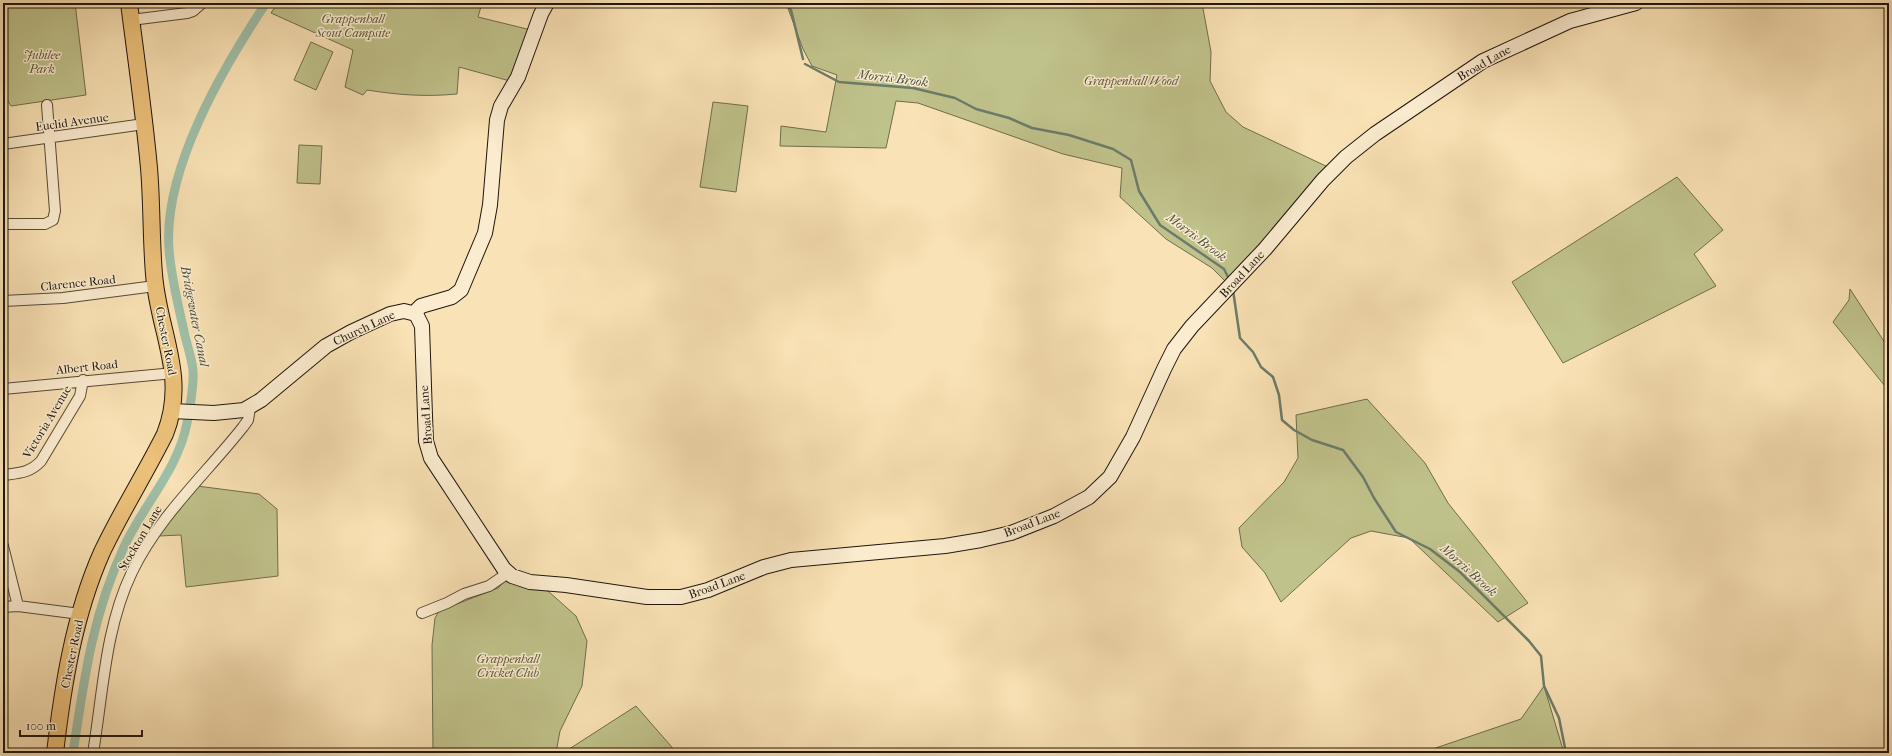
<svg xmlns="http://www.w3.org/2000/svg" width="1892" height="756" viewBox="0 0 1892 756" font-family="'IM FELL French Canon',serif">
<rect width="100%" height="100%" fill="#f9e2b5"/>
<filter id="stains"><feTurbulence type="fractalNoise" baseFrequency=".005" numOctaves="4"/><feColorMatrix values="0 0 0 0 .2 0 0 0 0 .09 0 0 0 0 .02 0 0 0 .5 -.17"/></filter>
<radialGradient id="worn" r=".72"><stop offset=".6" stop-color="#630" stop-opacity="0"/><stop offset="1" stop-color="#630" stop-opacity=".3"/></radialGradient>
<!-- green -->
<path fill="#c0c28b" stroke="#706c4c" d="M3 3H75L86 95 11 106 6 98H3Z
M278 3H482L478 17 531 30 510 81 459 67 457 94C426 97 398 95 367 90L363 95 345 87 353 50 271 13Z
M786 3H1202L1211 52 1210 81 1226 112 1243 127 1328 167 1228 284 1212 268 1166 239 1120 197 1122 168 1063 154 918 103 896 101 886 148 780 146 781 126 826 132 837 75 812 66 803 49Z
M311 42 333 52 316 90 294 80Z
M713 102 748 106 736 192 700 187Z
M299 145 322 146 320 184 297 183Z
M1677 177 1723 230 1694 254 1716 286 1563 363 1512 282Z
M1850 289 1889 349V391L1833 322 1849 300Z
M1367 399 1425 463 1448 503 1528 603 1498 622 1409 538 1371 531 1351 538 1281 602 1265 573 1242 547 1239 528 1284 482 1298 458 1296 415Z
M197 486 259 494 277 509 278 576 186 587 181 535 159 536 157 534Z
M507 579 522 586 548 591 576 616 587 641 582 686 560 731 556 753H433L432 645 435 618 439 611 498 588Z
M1544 686 1564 753H1421L1521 719Z
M636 706 677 753H563Z"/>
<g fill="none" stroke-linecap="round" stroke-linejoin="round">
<!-- stream -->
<path stroke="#6c7b6a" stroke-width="2.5" d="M785 3 791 10 803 59
M805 64 839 82 913 88 955 98 976 109 1009 118 1032 128 1069 135 1113 149 1131 160 1139 191 1160 225 1224 269 1229 279
M1233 290 1240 338 1253 352 1261 367 1273 377 1279 395 1282 420 1294 430 1312 440 1343 450 1363 477 1374 498 1396 532 1430 549 1460 572 1529 641 1541 656 1544 686 1559 718 1566 753"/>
<!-- canal -->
<path stroke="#9fbfa8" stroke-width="9" d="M73 753C84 680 92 616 124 547 143 505 178 470 187 423 190 407 194 387 193 371 192 359 188 348 185 336 179 308 171 278 169 249 163 169 223 68 266 3"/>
<!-- street casing -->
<g stroke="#564936" stroke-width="12">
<path id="street" d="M131 20 187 13 193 11 202 3
M3 144 144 124
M3 224H45L53 220 55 211 47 105
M3 301 63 298 155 286
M3 389 174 373
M3 475C19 473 30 473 41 461L80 396 83 380
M3 546 18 606
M3 607 18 606 80 614
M422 613 447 603 464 594 489 586 508 573
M93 753C103 693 105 628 132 572 159 516 205 475 243 427L248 420 250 408"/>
</g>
<!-- secondary casing -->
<g stroke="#20160c" stroke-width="16">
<path id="secondary" d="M414 313 421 306 452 297 461 290 485 233 490 205 497 120 501 106 518 77 541 14 547 3
M172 411 214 413 244 410 261 400 326 346 351 332 390 314 404 311 416 314 422 326 425 416 426 441 431 458 504 569 512 576 530 582 566 585 647 597H681L708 590 764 567 791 560 945 546 981 540 1011 533 1054 516 1089 497 1110 477 1133 437 1164 369 1174 349 1192 326 1265 249 1323 180 1346 157 1375 134 1483 61 1570 21 1636 3"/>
</g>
<!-- primary casing -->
<g stroke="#20160c" stroke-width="18">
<path id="primary" d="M55 753C63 685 74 615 102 552 121 512 145 474 165 434 188 376 158 331 154 274 151 239 152 203 149 168 144 113 136 58 129 3"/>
</g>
<!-- street -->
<use href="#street" stroke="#fbeccf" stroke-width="10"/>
<!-- secondary -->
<use href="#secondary" stroke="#fbeccf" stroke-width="14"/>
<!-- primary -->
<use href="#primary" stroke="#ecc17a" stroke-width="16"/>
</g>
<g text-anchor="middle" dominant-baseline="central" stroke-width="3" stroke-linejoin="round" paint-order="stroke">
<!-- park labels -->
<g font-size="12" font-style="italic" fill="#585238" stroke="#fbeccf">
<text x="353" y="19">Grappenhall<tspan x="353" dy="14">Scout Campsite</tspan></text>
<text x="42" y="55">Jubilee<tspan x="42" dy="14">Park</tspan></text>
<text x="1131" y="81">Grappenhall Wood</text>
<text x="508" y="659">Grappenhall<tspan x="508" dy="14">Cricket Club</tspan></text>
</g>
<!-- street labels -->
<g font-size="12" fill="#20160c" stroke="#fbeccf">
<text transform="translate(1484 63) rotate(-30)">Broad Lane</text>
<text transform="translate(72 122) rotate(-8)">Euclid Avenue</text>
<text transform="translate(1242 274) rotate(-47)">Broad Lane</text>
<text transform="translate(78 283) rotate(-6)">Clarence Road</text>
<text transform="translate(364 328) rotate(-25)">Church Lane</text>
<text transform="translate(166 341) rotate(79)">Chester Road</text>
<text transform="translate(87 367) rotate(-6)">Albert Road</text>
<text transform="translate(426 415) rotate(-94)">Broad Lane</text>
<text transform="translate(47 422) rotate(-59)">Victoria Avenue</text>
<text transform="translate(1032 523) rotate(-21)">Broad Lane</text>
<text transform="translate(140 538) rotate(-59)">Stockton Lane</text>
<text transform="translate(717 585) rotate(-20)">Broad Lane</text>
<text transform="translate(72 654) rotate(-78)">Chester Road</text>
</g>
<!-- water labels -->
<g font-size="13" font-style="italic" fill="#4c5143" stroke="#fbeccf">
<text transform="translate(893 78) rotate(7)">Morris Brook</text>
<text transform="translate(1197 237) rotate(37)">Morris Brook</text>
<text transform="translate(195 316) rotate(79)">Bridgewater Canal</text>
<text transform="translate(1469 570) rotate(42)">Morris Brook</text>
</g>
</g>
<!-- margin -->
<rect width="1892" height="756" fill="none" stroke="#f9e2b5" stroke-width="16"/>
<rect x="4" y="4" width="1884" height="748" fill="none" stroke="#20160c" stroke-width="2"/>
<rect x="8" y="8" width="1876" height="740" fill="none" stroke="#20160c"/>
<!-- scale -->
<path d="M20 730v6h122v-6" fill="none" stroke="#20160c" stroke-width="2"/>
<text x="26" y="730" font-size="12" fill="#20160c" stroke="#fbeccf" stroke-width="3" paint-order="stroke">100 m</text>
<rect width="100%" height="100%" filter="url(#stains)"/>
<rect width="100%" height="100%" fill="url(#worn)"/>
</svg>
